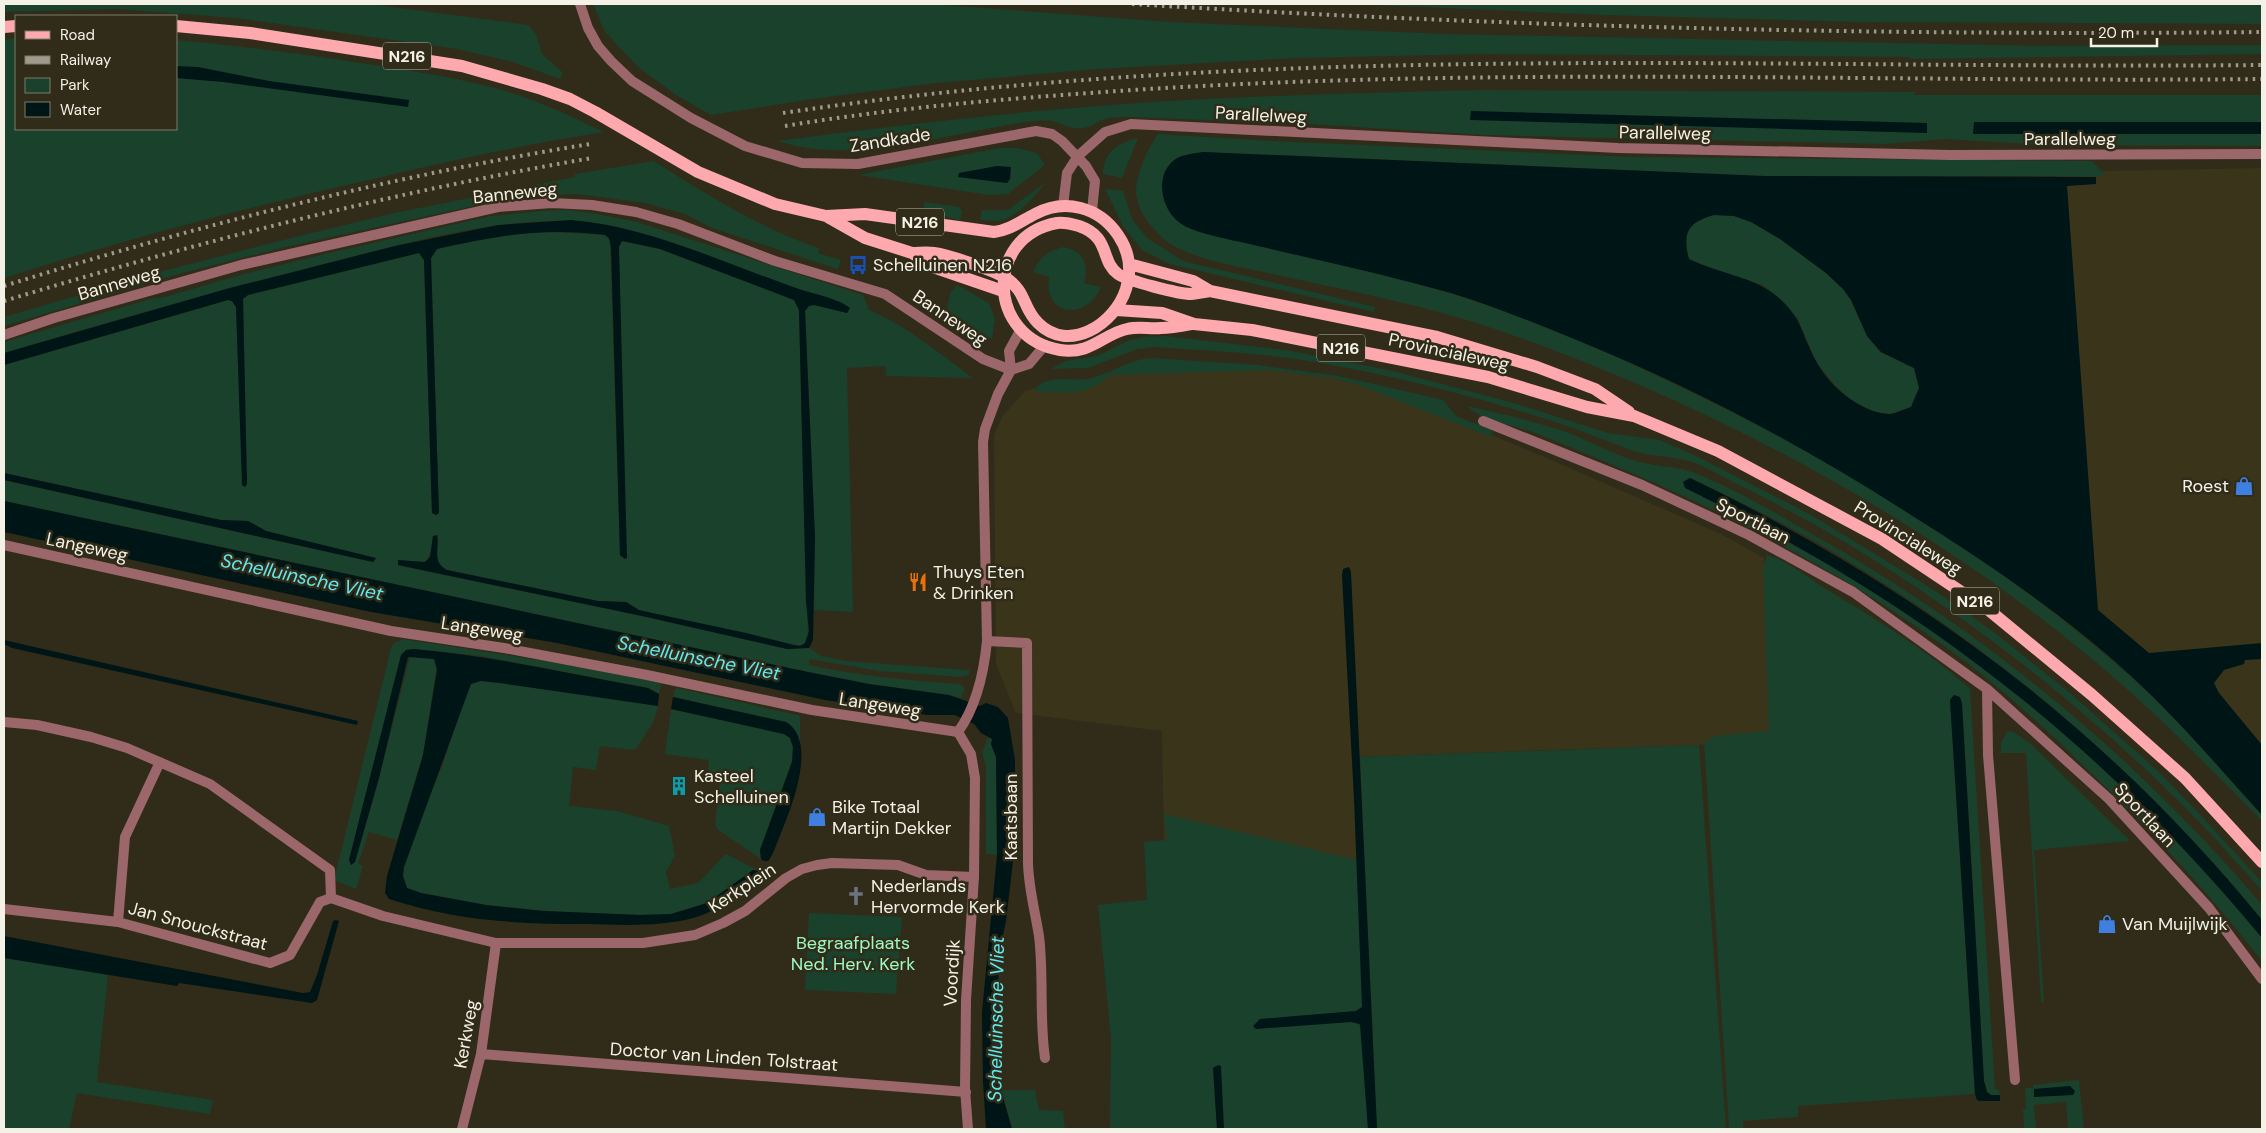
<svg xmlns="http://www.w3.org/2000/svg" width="2266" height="1133" viewBox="0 0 2266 1133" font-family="'DM Sans',sans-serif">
<rect width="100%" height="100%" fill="#302c19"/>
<!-- built -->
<path fill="#3a341a" d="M2262 168V804L2076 598 2055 172Z
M1127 367H1251L1340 378 1460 422 1542 456 1721 534 1764 558 1775 735 1699 745 1356 757 1362 861 1165 901 1162 731 1016 713 996 664 994 435 1002 417 1025 391 1043 386H1087Z"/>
<!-- green -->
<path fill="#1a412b" d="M4 4H370L528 25 536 34 542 54 563 73 560 79 513 62 457 49 236 18 118 9 4 12Z
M593 4H930L1170 22 1444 34 2044 46 2262 45V54L1910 59 1909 57 1484 54 1296 58 1098 69 936 83 819 98 711 115 676 95 638 67 605 32Z
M1348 4H2262V24L1861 22 1605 15Z
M16 38V129H176V40C232 45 287 52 342 60 393 68 445 75 495 88 533 98 568 115 604 132 526 144 450 161 373 179 249 207 125 239 4 278V40Z
M1484 90 1914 92 1915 95H2262V146L2048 145 1945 139 1884 144 1484 135 1294 123 1126 117C1117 117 1108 117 1100 121 1094 124 1089 128 1082 128 1071 130 1063 124 1053 121 1045 120 1034 121 1026 122 947 133 856 166 777 141 884 127 991 114 1099 106 1227 96 1356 93 1484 90Z
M1158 134 1273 141 1631 157 2092 161 2103 173V176H1764L1203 152C1186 156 1173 157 1165 173L1185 226C1273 253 1365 267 1453 294 1535 320 1614 354 1691 392 1847 467 1998 560 2128 674 2177 717 2219 768 2262 815V821C2209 767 2155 712 2097 663 1922 517 1712 404 1498 330 1428 306 1354 292 1282 276 1247 268 1199 262 1169 243 1155 233 1136 210 1136 192 1136 174 1148 148 1158 134Z
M1138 138 1122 178 1103 174C1103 152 1119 142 1138 138Z
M1000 148H1017L1037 153 1045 165 1008 194 989 195 858 175Z
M654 161C706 194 760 229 819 248L818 253 841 260 838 269 712 228 685 214 645 203 578 194 544 195 478 205 281 248 175 275 4 326V317L148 275 279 241 394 213 575 177V174Z
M1045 183C1034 197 1016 220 996 221 991 221 985 220 980 220L982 210H1008Z
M1105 189 1123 191 1132 219 1147 238 1183 261 1375 307 1374 312 1170 264 1142 250 1123 226Z
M925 202 959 207 962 211 960 221 923 209Z
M568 210 592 213 637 222 863 295 869 310C907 326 940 354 973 378L886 376 885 366 847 368 853 612 814 610 815 537 805 311 809 306 814 305 847 313 850 308 619 227C526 207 416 241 325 264 217 292 110 321 4 353V342L150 299 165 297 240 275 333 252 491 216 542 211Z
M1714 215 1734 216 1751 222 1780 239 1826 273 1843 289 1851 300 1867 336 1880 352 1914 368 1919 388 1911 407 1890 414 1873 411 1850 400 1833 383 1815 360 1797 317 1763 285 1705 267 1689 259C1682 233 1688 222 1714 215Z
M537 231 605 235 610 241 620 555 622 559 619 243 622 241 660 249 794 300 799 310 808 640 803 645H794L746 633 652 613 639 610 626 602 598 601 447 570C433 562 437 551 438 537L433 536C429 566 428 562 400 566L642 616 787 649 809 648 822 656 846 661 969 670V675L960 677 879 671 809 659V665C858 676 909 680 959 684L965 688 961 698 949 695 869 684 808 672 4 501V480L373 562 376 559 266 531 248 521 221 520 4 473V365L228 300 232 301 236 307 243 487 247 484 243 299 248 295 419 253 424 260 432 513 436 515 439 513 431 258 437 249 500 235Z
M1063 247C1083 250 1090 265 1084 283L1101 287C1087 320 1043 318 1049 277L1033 272C1039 258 1049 250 1063 247Z
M957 285 989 303 995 319 992 339 945 320 950 293Z
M1165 336 1286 350 1393 371 1514 403 1608 433 1660 440 1698 457 1813 516 1937 592 1995 633 2070 693 2159 772 2194 808 2262 882V891C2144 754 2003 638 1848 544 1813 523 1777 504 1741 486 1726 479 1711 469 1695 463 1675 456 1653 457 1633 451 1609 442 1585 432 1561 424 1484 399 1405 378 1326 364 1269 353 1211 351 1154 347L1137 349 1088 368 1051 369 1066 361 1097 356 1130 340 1143 337Z
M1152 358 1258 365 1339 376 1443 400 1456 416 1492 430 1491 437 1356 384 1332 378 1270 370 1111 375C1083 397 1072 392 1038 392L1035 390C1044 374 1070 381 1086 379 1111 375 1125 360 1152 358Z
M1467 406C1501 414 1536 421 1569 433 1593 443 1616 456 1640 462 1658 467 1676 466 1692 472 1734 488 1773 512 1812 534 1983 630 2136 756 2262 905V920C2135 764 1978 633 1802 534 1765 514 1728 496 1690 478L1686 488C1880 582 2059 706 2202 868 2218 886 2234 904 2250 923 2253 927 2260 933 2262 938 2264 943 2262 954 2262 961 2209 893 2151 830 2089 771 2044 727 1997 684 1947 648 1882 601 1811 559 1739 523 1674 490 1607 462 1540 435 1517 425 1485 423 1467 406Z
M1767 555C1783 559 1807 576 1821 586 1873 618 1925 648 1970 689L1995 1089 1999 1090 2000 1095H1991L1987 1092 1984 1081 1962 704 1960 697 1950 700 1975 1094 1798 1106V1117L1743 1121V1129H1729L1704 742 1715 736 1769 731 1763 568Z
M403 639 565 664 660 683 661 686 659 694 648 688 481 656 414 649 406 650 401 655 349 860 355 862 379 778 410 656 434 659 437 664 423 755 397 840 369 832 358 864 363 866 356 889 334 880 391 648 394 643Z
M481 681 544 688 658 706 653 723 635 750 600 746 596 770 573 767 569 806 617 811 669 826 675 855 666 872 670 889 698 883 726 854 757 870 750 872 734 885 707 903 671 914 640 915 544 911 486 905 421 893 407 888 403 876 404 867 424 808 442 767 467 689 473 683Z
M677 688 797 715 800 716V748L798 735 786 722 673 697 674 691Z
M671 709 784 734 790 738 793 747 792 761 760 850 761 859 717 829 715 823 720 783 707 781 709 760 665 754Z
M2007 732H2014L2032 745 2130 841 2034 850 2044 1002H2041L2026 753H2001V743Z
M988 737 992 739 991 744 996 757 997 855 986 854V767L982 753Z
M1699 745 1726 1129H1377L1360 757Z
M1164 814 1357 860 1363 1003 1362 1007 1356 1011 1352 1022 1356 1023 1362 1027 1368 1129H1224L1220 1066 1213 1068 1217 1129H1110L1111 1038 1098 905 1147 900 1144 842 1167 840Z
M809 913 902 917 896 994 805 990Z
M4 958 108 973 97 1082 213 1100 210 1114 77 1093 69 1129H4Z
M2079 1080 2084 1129H2068L2066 1102 2034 1105 2036 1128 2024 1129 2023 1109H2026L2025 1088H2033V1085Z
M1001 1090H1035L1039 1110 1063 1111 1065 1129H1012Z"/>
<!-- water -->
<path fill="#001516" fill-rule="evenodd" d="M176 66 198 67 269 81 409 100 408 107 223 82 176 78Z
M1471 111 1927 123V133L1470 120Z
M1974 122H2262V134H1973Z
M1203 152 1764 176 2096 177V184L2067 186 2098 610 2149 653 2262 643V659L2245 660 2244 664 2224 670 2214 683 2219 693 2262 745V815C2219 768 2178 719 2131 676 2064 615 1988 563 1911 515 1805 447 1695 388 1579 341 1537 324 1494 306 1451 293 1387 275 1323 261 1258 246 1239 241 1194 234 1180 223 1162 210 1155 179 1171 163 1179 154 1192 154 1203 152ZM1714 215 1734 216 1751 222 1780 239 1826 273 1843 289 1851 300 1867 336 1881 352 1914 368 1919 388 1911 407C1904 409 1896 414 1889 414 1860 413 1827 384 1815 359 1801 333 1803 320 1779 298 1756 277 1717 273 1689 259 1682 233 1688 222 1714 215Z
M997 166 1011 167 1010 179 1007 183 958 177 959 173Z
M571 220C646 226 722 262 793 287 809 293 838 298 850 308L847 313 814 305 809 306 805 311 815 537 813 640 809 648 787 649 642 616 398 565V560L425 562 430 557 433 536 437 535C440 549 431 561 447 570L598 601 626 602 639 610 652 613 746 633 794 645 800 646 805 643 809 631 806 602 799 310 794 300 660 249 622 241 619 247 627 558 625 559 620 555 611 247 609 238 605 235C543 227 497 236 437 249L431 258 439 513 436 515 432 513 424 260 419 253 248 295 243 299 247 484 245 487 242 485 236 307 232 301 228 300 4 365V353L226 289 395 246 498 225Z
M4 473 221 520 248 521 266 531 376 558 373 562 4 480Z
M1690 478C1915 586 2104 726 2262 920V938C2098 740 1917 600 1685 488L1683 482Z
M4 501 808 672 869 684 949 695 980 706 986 703 998 707 1008 718 1015 760 1014 853 1006 921 999 954 997 1021 999 1083 1012 1129H986L983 1081 982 1012 997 855 996 757 991 744 992 739 981 733 974 724 955 715H927L825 700 557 643 371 612 4 532Z
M1349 567 1351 572 1377 1129H1368L1360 1024 1351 1022 1256 1029 1253 1026 1260 1019 1356 1011 1362 1007 1354 799 1342 575 1343 569Z
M4 640 358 721 357 725 12 648 4 644Z
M414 649C493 656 570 674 648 688L659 694 658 706 500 683 481 681 471 684 404 867 403 876 407 888 421 893 486 905 544 911 640 915 671 914 707 903 753 870 759 871V874C741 893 719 911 693 918 659 927 622 925 587 924 516 924 458 921 389 899L385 893 387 876 423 755 437 670 434 659 408 657 379 778 355 862 351 865 349 860 401 655 406 650Z
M1954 695 1960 697 1962 704 1984 1081 1987 1092 1991 1095H2000V1101H1980L1977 1100 1975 1094 1950 700Z
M673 697 786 722C818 741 792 806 781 833 777 842 774 854 768 861H764L761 859 760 850 792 762 793 747 790 738 784 734 671 709Z
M336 920 339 921 317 1000 312 1003 179 983 177 986 4 958V936L303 993 310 992 317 975 333 921Z
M1220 1065 1221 1067 1224 1129H1217L1213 1068 1216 1066Z
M2070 1086 2075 1091 2073 1095 2034 1097V1089Z"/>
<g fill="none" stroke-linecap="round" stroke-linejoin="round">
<!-- minor -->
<path stroke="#9b676b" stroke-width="10" d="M1078 156 1105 132 1131 124 1618 148 1950 155 2262 154
M4 335 54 318 241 265 498 207 552 203 592 205 636 212 678 224 775 261 885 294 983 359 1011 370
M1483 421 1642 485 1749 535 1853 592 1987 689 2109 799 2209 908 2262 979
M4 545 391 631 504 648 647 675 812 710 958 732
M987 641 1027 643 1028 864C1029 890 1035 911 1039 936 1044 976 1039 1018 1045 1058
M1987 689 1988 755 2015 1080
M4 722 37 725 91 737 127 748 210 784 330 870 331 898
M4 909 118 922 270 963 290 955 320 902 331 898 383 916 496 943H643L695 935 723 923 745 911 786 878 802 869 817 865 832 863 898 865 926 875 974 877
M118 922 125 837 160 762
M481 1054 966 1092
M462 1129 481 1054 496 943"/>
<!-- tertiary -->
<path stroke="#9b676b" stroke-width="10" d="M580 4 588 28 598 46 611 61 632 81 691 118 745 146 802 163 858 164 1036 131 1052 134 1062 141 1086 166 1095 181 1092 211
M1063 206 1067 173 1078 156
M1011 370 1029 364 1045 345
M968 1129 965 1089 966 1000 974 877 975 778 971 754 958 732C976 707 984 672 987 641L983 442 985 429 998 394 1011 370 1009 351 1020 331"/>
<!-- primary -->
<path stroke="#fea9ae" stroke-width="12" d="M176 26 250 33 462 66 542 89 570 99 595 112 698 172 775 204 826 216 865 238 912 253 930 266 1003 291
M4 27 16 26
M826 216 865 214 994 232C1010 230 1021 221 1035 214 1065 198 1099 207 1118 235 1129 251 1132 270 1126 289 1115 324 1069 354 1038 323 1022 307 1027 292 1006 278 993 270 949 255 934 253 927 252 919 253 912 253
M1129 264 1193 281 1210 291 1437 337 1537 367 1595 389 1629 412
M1116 310 1162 313 1194 324 1252 330 1488 377 1587 407 1634 416 1718 451 1882 539 1990 611 2092 695 2185 778 2262 862
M1191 324C1181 326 1171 328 1161 328 1149 329 1139 326 1127 329 1103 334 1091 355 1060 350 987 338 984 236 1057 223 1064 222 1072 224 1079 226 1111 237 1100 261 1118 274 1128 281 1179 294 1191 294 1198 293 1204 292 1210 291"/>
<!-- rail -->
<path stroke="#9e9a8c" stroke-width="4" stroke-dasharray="2.5 5" stroke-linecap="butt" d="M1132 4C1508 27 1885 36 2262 32
M783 113C1273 40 1769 70 2262 65
M785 126C905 106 1027 97 1148 89 1519 66 1891 83 2262 79
M4 286C195 226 392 176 590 144
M4 301C197 242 393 192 592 158"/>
</g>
<!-- icons -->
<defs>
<g id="bus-bare" transform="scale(1.5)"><path d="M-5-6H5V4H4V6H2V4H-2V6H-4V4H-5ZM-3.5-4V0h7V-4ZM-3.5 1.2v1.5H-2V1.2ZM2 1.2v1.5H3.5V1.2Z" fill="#1a4fb4" stroke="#302c19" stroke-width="2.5" paint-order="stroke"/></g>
<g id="shop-bare" transform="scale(1.5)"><path d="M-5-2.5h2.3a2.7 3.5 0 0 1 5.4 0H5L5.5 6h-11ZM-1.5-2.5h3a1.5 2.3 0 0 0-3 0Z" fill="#3f7fe0" stroke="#302c19" stroke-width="2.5" paint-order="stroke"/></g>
<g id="restaurant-bare" transform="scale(1.5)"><path d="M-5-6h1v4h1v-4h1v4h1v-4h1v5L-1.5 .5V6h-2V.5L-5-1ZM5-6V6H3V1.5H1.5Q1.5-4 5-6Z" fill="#e8710a" stroke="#302c19" stroke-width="2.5" paint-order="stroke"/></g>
<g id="building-bare" transform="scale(1.5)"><path d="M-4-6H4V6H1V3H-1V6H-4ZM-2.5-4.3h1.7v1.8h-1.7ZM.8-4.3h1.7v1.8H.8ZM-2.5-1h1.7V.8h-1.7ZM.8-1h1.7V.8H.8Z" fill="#0f9aa8" stroke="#302c19" stroke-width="2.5" paint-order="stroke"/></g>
<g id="church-bare" transform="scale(1.5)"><path d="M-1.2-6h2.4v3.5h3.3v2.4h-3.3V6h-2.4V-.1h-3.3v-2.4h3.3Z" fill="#6b7280" stroke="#302c19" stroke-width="2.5" paint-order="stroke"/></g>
</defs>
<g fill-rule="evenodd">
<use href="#bus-bare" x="858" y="265"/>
<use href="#shop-bare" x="2244" y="486"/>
<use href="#restaurant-bare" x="918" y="582"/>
<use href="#building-bare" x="679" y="786"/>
<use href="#shop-bare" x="817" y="817"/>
<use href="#church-bare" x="856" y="896"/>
<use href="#shop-bare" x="2107" y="924"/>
</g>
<g text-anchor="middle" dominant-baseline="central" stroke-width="5" stroke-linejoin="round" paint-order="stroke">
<!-- shield labels -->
<g fill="#302c19" stroke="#b9b6a8" stroke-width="1">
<rect x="383" y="42.5" width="48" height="27" rx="4"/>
<rect x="896" y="208.5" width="48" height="27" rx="4"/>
<rect x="1317" y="334.5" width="48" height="27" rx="4"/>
<rect x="1951" y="587.5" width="48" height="27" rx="4"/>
</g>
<g font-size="16" font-weight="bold" fill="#f4f1e6">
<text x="407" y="56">N216</text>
<text x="920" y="222">N216</text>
<text x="1341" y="348">N216</text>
<text x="1975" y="601">N216</text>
</g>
<!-- street labels -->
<g font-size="18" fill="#f4f1e6" stroke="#302c19">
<text transform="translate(1261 115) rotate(3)">Parallelweg</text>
<text transform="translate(1665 133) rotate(1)">Parallelweg</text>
<text x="2070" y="139">Parallelweg</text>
<text transform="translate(890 140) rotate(-9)">Zandkade</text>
<text transform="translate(515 193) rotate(-6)">Banneweg</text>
<text transform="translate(119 283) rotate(-16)">Banneweg</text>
<text transform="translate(950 318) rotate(34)">Banneweg</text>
<text transform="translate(1449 352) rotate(12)">Provincialeweg</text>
<text transform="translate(1753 521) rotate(27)">Sportlaan</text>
<text transform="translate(1908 538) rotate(32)">Provincialeweg</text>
<text transform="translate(87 547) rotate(12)">Langeweg</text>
<text transform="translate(482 629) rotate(9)">Langeweg</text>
<text transform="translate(880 705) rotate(9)">Langeweg</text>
<text transform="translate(2145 815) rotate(47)">Sportlaan</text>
<text transform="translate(1011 817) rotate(-90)">Kaatsbaan</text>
<text transform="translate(742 888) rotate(-33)">Kerkplein</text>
<text transform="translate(198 926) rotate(15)">Jan Snouckstraat</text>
<text transform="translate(952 973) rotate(-87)">Voordijk</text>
<text transform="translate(466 1034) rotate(-80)">Kerkweg</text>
<text transform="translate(724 1057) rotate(4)">Doctor van Linden Tolstraat</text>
</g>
<!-- poi labels -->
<g font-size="18" fill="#f4f1e6" stroke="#302c19" text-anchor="start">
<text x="873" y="265">Schelluinen N216</text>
<text x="2229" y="486" text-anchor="end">Roest</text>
<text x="933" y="572">Thuys Eten<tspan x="933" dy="21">&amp; Drinken</tspan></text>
<text x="694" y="776">Kasteel<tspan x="694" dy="21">Schelluinen</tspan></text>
<text x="832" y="807">Bike Totaal<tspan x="832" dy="21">Martijn Dekker</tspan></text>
<text x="871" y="886">Nederlands<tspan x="871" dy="21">Hervormde Kerk</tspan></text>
<text x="2122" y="924">Van Muijlwijk</text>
</g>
<!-- park labels -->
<g font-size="18" fill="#9df9c1" stroke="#302c19">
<text x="853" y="943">Begraafplaats<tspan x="853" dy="21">Ned. Herv. Kerk</tspan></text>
</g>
<!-- water labels -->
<g font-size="19" font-style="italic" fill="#61e9ef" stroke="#302c19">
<text transform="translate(302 577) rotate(12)">Schelluinsche Vliet</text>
<text transform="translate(699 658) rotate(11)">Schelluinsche Vliet</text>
<text transform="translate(996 1019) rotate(-89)">Schelluinsche Vliet</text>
</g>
</g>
<!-- border -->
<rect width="2266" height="1133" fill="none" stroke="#f4f1e6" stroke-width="10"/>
<!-- legend -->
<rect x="15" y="15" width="162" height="115" fill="#302c19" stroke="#7e7b6b"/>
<rect x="25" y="31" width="25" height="8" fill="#fea9ae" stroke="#7e7b6b"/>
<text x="60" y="40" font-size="15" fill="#f4f1e6">Road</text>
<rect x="25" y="56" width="25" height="8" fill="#9e9a8c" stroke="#7e7b6b"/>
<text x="60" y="65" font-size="15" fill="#f4f1e6">Railway</text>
<rect x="25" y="78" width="25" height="15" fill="#1a412b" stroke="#7e7b6b"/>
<text x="60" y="90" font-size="15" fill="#f4f1e6">Park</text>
<rect x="25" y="102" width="25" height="15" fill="#001516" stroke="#7e7b6b"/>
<text x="60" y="115" font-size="15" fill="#f4f1e6">Water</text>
<!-- scale -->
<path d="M2091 38v8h66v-8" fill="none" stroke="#f4f1e6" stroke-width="2.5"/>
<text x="2098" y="38" font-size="15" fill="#f4f1e6" stroke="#302c19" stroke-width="4" paint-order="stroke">20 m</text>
</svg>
